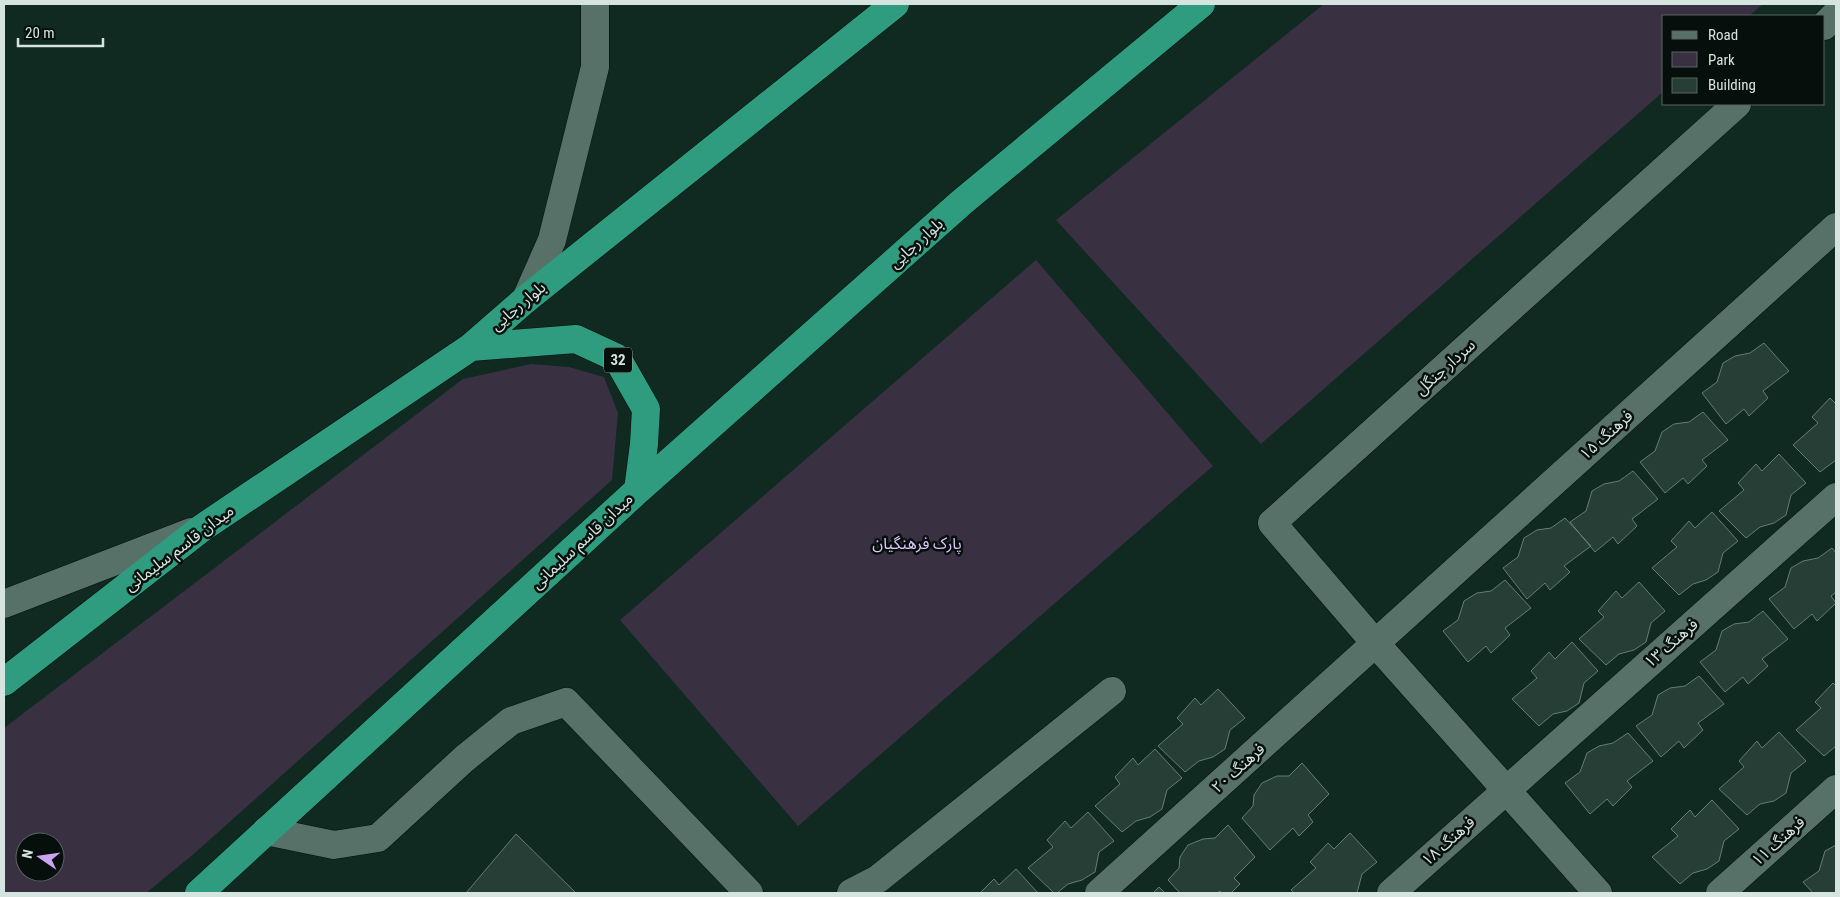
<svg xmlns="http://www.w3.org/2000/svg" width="1840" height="897" viewBox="0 0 1840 897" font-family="'Roboto Condensed','Noto Sans Arabic',sans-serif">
<rect width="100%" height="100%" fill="#102921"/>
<!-- green -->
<path fill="#393142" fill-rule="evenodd" d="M1324 4H1763L1749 16H1664V91L1261 444 1056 220Z
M1036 260 1213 466 798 826 620 620Z
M531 364 569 367 604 377 618 413 612 480 196 852 146 893H4V728L463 379ZM25 842H55V872H25Z"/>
<!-- building -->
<path fill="#263e36" stroke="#647e75" d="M1764 343 1789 371 1763 391 1768 398 1749 416 1744 409 1726 424 1702 393 1717 382 1723 363 1735 356 1750 353Z
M1830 398 1836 404V460L1820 472 1793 445 1818 423 1812 417Z
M1703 412 1728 440 1702 460 1707 466 1688 484 1683 478 1665 493 1640 462 1655 451 1662 432 1674 424 1689 422Z
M1779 454 1806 483 1791 495 1786 515 1774 523 1760 527 1746 538 1719 511 1744 490 1738 483 1756 464 1762 471Z
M1633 471 1658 499 1632 519 1637 526 1618 544 1613 537 1595 552 1570 522 1586 511 1592 491 1604 484 1619 481Z
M1712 512 1738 541 1723 553 1718 572 1706 580 1693 584 1679 595 1652 568 1677 547 1671 541 1689 521 1695 528Z
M1565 518 1591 546 1564 566 1570 572 1550 590 1545 583 1527 599 1503 568 1518 557 1524 538 1537 530 1551 528Z
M1832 548 1836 553V592L1831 596 1836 603 1817 621 1812 614 1794 629 1769 599 1785 587 1791 568 1803 561 1818 558Z
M1505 580 1531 608 1505 628 1510 635 1491 653 1486 646 1468 662 1443 631 1458 620 1464 601 1477 593 1491 591Z
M1639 582 1665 611 1651 623 1646 642 1634 650 1619 654 1606 665 1579 639 1604 617 1598 611 1616 591 1622 598Z
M1763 611 1788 639 1762 659 1768 666 1748 684 1743 677 1725 692 1700 662 1716 650 1722 631 1734 624 1749 622Z
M1572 642 1598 671 1584 683 1579 703 1567 711 1553 714 1539 726 1512 699 1537 678 1531 671 1549 652 1555 659Z
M1699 676 1724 704 1698 723 1703 730 1684 748 1679 741 1661 757 1636 726 1652 715 1658 695 1670 688 1685 686Z
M1833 683 1836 686V746L1824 756 1796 730 1821 708 1815 702Z
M1218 689 1245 718 1230 730 1225 749 1213 757 1199 761 1185 772 1158 746 1183 724 1177 718 1195 698 1201 705Z
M1779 732 1806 761 1791 773 1786 793 1774 801 1760 804 1747 815 1719 789 1744 767 1739 761 1757 741 1762 748Z
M1628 733 1653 761 1627 781 1632 787 1613 806 1607 799 1590 814 1565 783 1580 772 1587 753 1599 746 1613 743Z
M1155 749 1182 778 1167 790 1162 809 1150 817 1136 821 1122 832 1095 806 1120 784 1115 777 1133 758 1138 765Z
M1302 763 1329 794 1308 815 1313 822 1299 836 1293 828 1270 850 1242 818 1253 806 1254 795 1262 783 1277 776H1289Z
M1712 800 1739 829 1724 841 1719 861 1707 869 1693 873 1680 884 1652 857 1678 836 1671 829 1690 810 1695 817Z
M1088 812 1114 841 1099 852 1095 872 1082 880 1068 884 1057 893H1054L1028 868 1053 847 1047 840 1065 821 1071 828Z
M1228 825 1255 857 1234 878 1240 884 1231 893H1221L1220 891 1217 893H1180L1168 880 1179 868 1180 857 1188 845 1203 839 1215 838Z
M1350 833 1377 862 1362 874 1357 893H1294L1291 890 1316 868 1310 862 1328 843 1334 849Z
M516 834 576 893H466Z
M1836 845V893H1813L1803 882 1819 871 1825 851Z
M1016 869 1038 893H980L994 879 999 885Z
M1159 887 1165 893H1153Z"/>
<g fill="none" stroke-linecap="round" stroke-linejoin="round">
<!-- minor casing -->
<g stroke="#00110b" stroke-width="29">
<path id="minor" d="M1824 26 1836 14
M526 299 552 240 595 67V4
M4 604 191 532
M266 831 334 845 378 838 464 759 511 721 566 702 749 893
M851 893 878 879 1112 691
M1099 893 1836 227
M1391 893 1836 497
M1598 893 1376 644 1272 523 1737 104
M1720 893 1836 789"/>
</g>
<!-- highway casing -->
<g stroke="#00110b" stroke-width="29">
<path id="highway" d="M471 347 526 299 895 4
M638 490 962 202 1201 4
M4 682 202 528 471 347 576 339 617 358 646 409 644 444 638 490 199 893"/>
</g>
<!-- minor -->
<use href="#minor" stroke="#577168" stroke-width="28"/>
<!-- highway -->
<use href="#highway" stroke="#2f9c7f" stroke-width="28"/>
</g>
<g text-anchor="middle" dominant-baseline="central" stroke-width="5" stroke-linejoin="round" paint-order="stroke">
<!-- shield labels -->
<rect fill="#060f0c" stroke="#98a4a0" stroke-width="1" x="604" y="347.5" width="28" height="25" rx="4"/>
<g font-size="15" font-weight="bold" fill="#d6e4df">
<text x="618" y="360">32</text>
</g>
<!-- street labels -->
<g font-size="16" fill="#d6e4df" stroke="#060f0c">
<text transform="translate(916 243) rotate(-42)">بلوار رجایی</text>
<text transform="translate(518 306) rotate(-40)">بلوار رجایی</text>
<text transform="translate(1445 367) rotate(-42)">سردار جنگل</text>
<text transform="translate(1606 435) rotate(-42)">فرهنگ ۱۵</text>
<text transform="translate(582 541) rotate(-43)">میدان قاسم سلیمانی</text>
<text transform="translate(179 548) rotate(-37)">میدان قاسم سلیمانی</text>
<text transform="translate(1671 643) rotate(-41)">فرهنگ ۱۳</text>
<text transform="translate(1238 768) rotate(-42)">فرهنگ ۲۰</text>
<text transform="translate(1448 841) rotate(-42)">فرهنگ ۱۸</text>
<text transform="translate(1778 841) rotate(-42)">فرهنگ ۱۱</text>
</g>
<!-- park labels -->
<g font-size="16" fill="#dfc5fd" stroke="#060f0c">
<text x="917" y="543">پارک فرهنگیان</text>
</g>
</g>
<!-- border -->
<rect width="1840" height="897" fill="none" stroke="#d6e4df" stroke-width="10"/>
<!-- legend -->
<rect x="1662" y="15" width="162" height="90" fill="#060f0c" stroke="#596460"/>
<rect x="1672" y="31" width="25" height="8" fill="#577168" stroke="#596460"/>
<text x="1708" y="40" font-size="15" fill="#d6e4df">Road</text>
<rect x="1672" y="52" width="25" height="15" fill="#393142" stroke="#596460"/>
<text x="1708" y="65" font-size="15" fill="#d6e4df">Park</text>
<rect x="1672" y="78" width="25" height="15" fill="#263e36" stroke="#596460"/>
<text x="1708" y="90" font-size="15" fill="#d6e4df">Building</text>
<!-- north arrow -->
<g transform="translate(40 857) rotate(283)"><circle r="24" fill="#060f0c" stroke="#596460"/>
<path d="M0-4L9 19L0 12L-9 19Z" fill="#c8a5ee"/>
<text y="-8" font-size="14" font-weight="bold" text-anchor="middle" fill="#d6e4df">N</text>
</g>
<!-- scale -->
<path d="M18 38v8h85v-8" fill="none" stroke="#d6e4df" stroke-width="2.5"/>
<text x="25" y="38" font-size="15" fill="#d6e4df" stroke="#060f0c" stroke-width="4" paint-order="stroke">20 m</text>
</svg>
